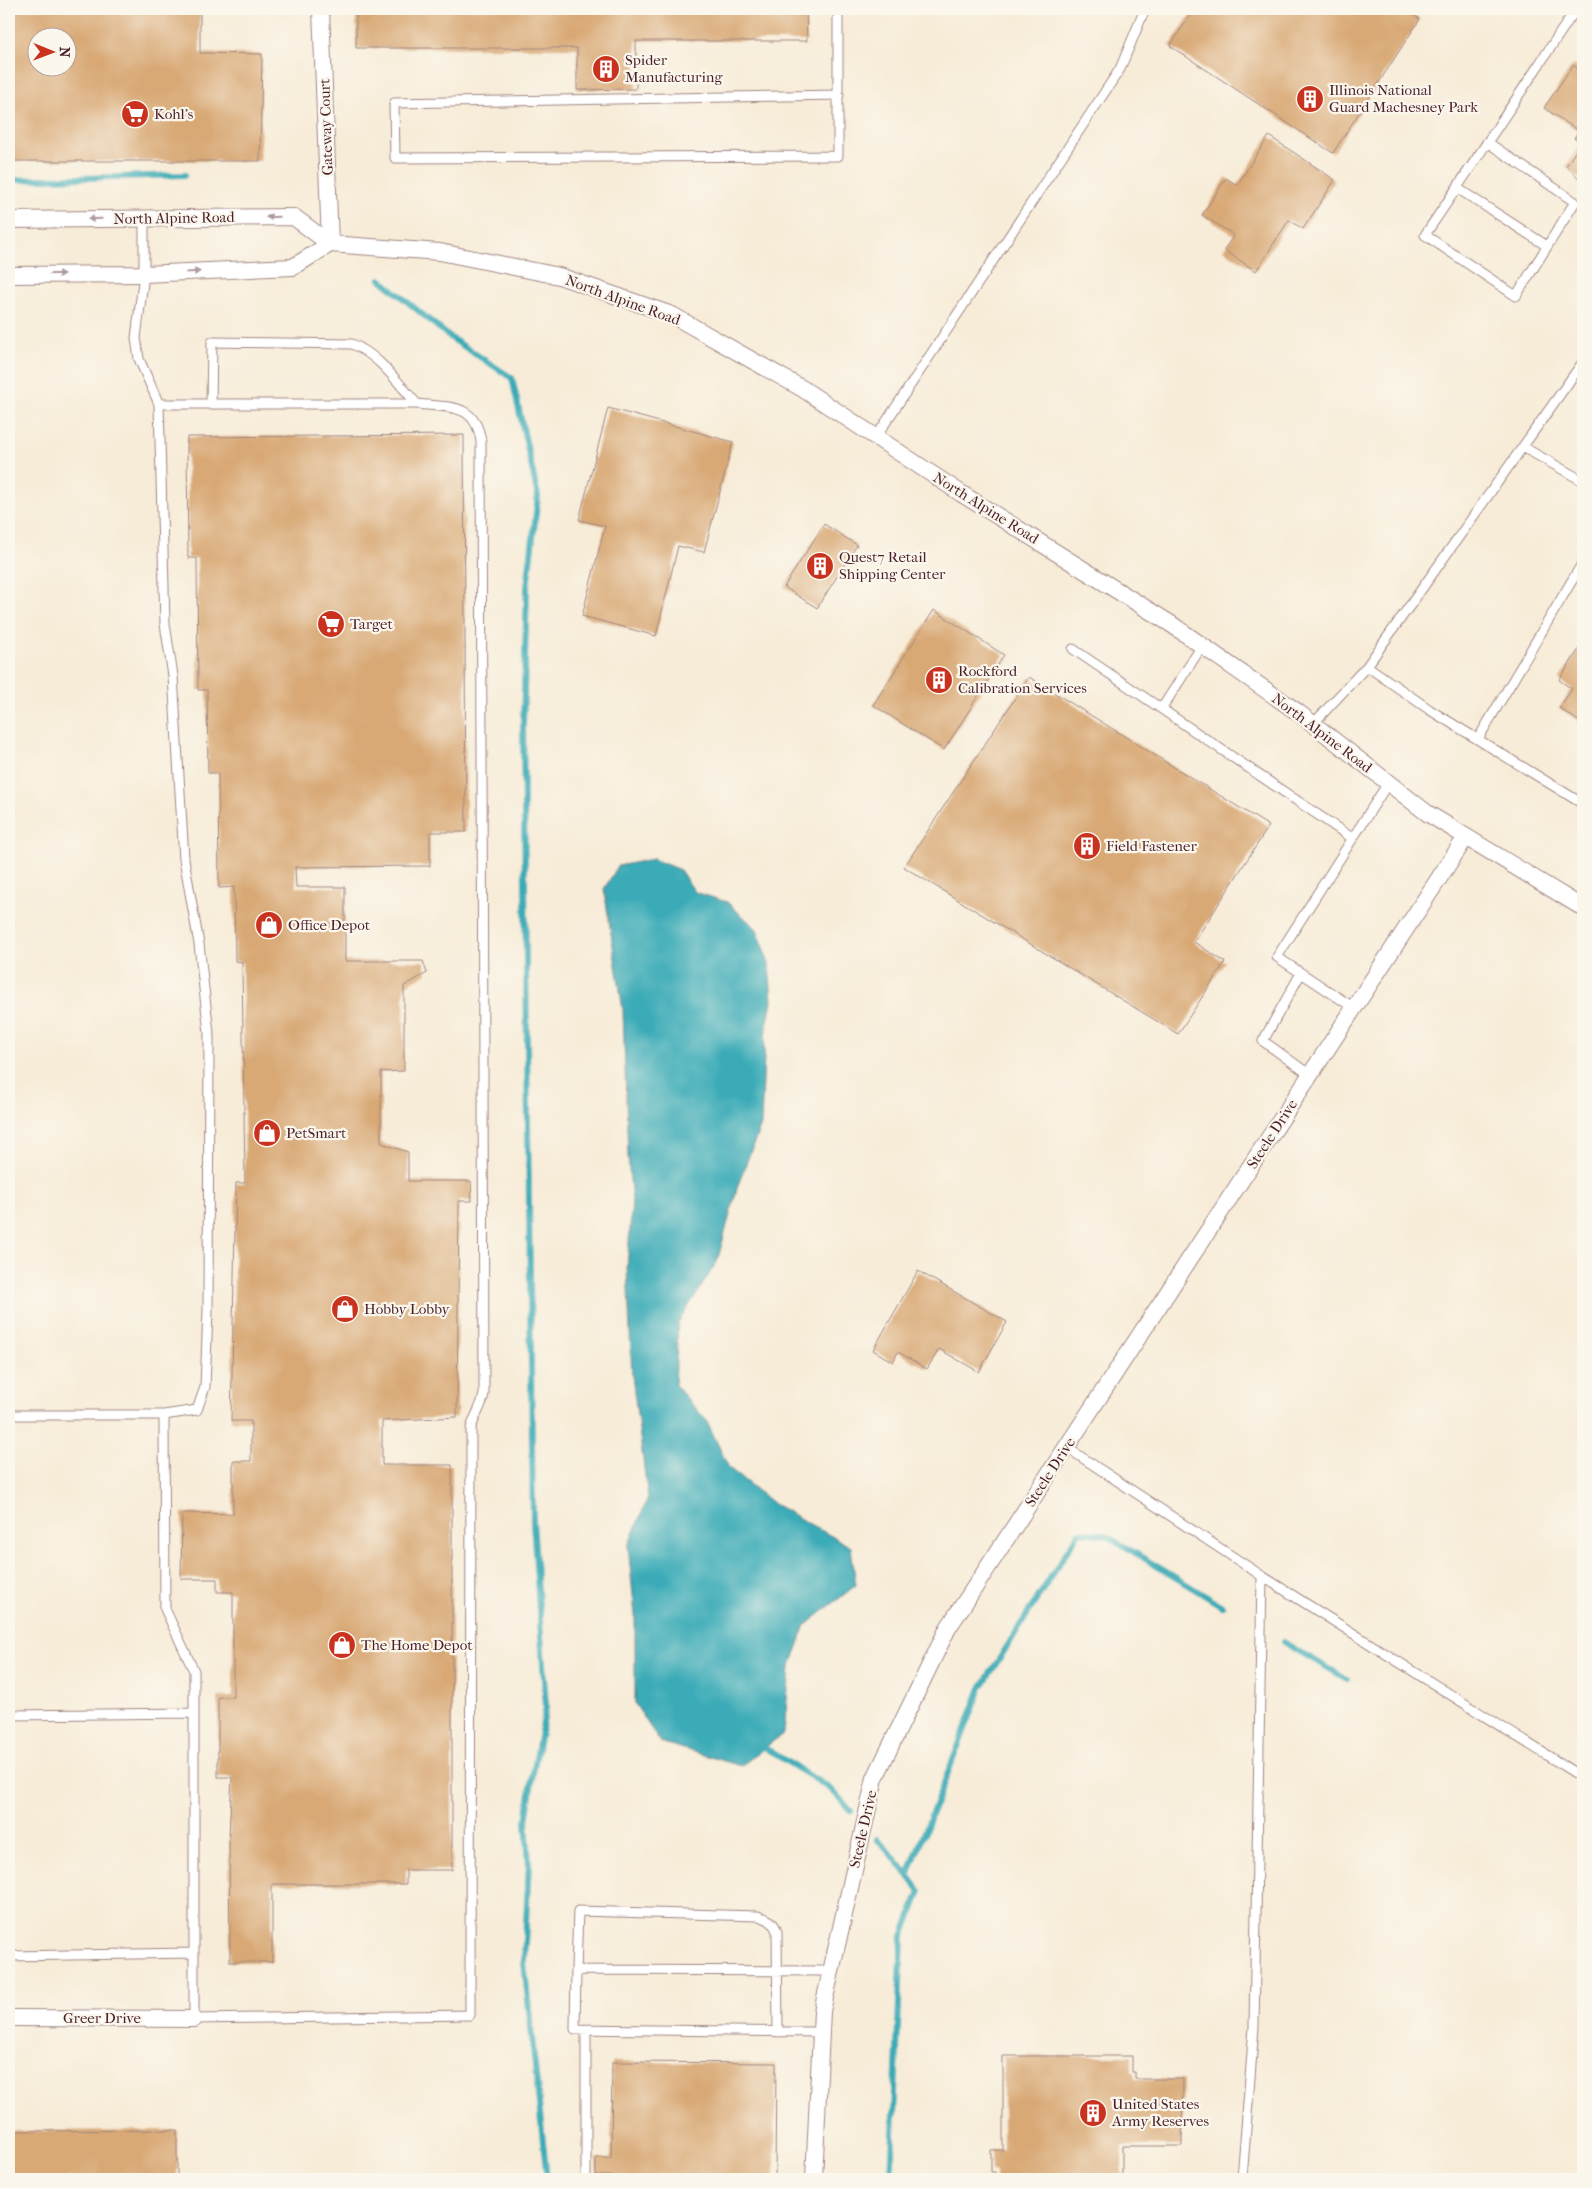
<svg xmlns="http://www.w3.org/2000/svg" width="1592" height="2188" viewBox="0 0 1592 2188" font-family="'IM FELL French Canon',serif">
<rect width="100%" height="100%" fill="#fbf7ec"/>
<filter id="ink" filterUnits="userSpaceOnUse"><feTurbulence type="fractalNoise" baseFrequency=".02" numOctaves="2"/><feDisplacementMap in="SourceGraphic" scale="10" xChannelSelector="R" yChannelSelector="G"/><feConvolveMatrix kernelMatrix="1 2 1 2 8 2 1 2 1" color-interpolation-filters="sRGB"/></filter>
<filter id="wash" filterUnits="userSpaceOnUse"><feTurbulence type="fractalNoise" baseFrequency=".0096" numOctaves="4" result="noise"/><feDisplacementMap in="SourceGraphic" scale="20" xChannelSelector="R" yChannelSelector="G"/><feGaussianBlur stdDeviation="1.12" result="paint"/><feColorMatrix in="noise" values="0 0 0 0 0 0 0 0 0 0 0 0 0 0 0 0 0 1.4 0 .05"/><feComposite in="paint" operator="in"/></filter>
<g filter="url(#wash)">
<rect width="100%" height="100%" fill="#f7ecd8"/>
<!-- water -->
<path fill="#3aabb7" stroke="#426571" d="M653 859 680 870 695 892 727 902 757 929 769 964 772 1001 765 1036 761 1125 738 1185 717 1262 678 1323 675 1385 707 1421 729 1468 774 1504 851 1547 856 1585 806 1625 790 1668 784 1733 741 1766 660 1742 635 1704V1615L628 1546 648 1498 632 1376 627 1268 632 1201 628 1158 623 1010 604 889 618 866Z"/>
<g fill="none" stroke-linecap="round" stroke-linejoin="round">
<!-- stream -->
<path stroke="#3aabb7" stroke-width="6" d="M9 180 185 175
M380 279 451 338 512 378 538 496 527 588 523 724 533 1522 546 1707 533 1773 526 1822 529 1864 524 1962 547 2179
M1283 1642 1347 1679
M759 1742 765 1748 831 1789 851 1811
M877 1839 897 1861 920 1891 902 1939 891 2179
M908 1875 981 1688 1079 1532 1106 1535 1222 1606"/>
</g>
<g id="blocks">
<!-- building -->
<path fill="#d8a874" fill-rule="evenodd" d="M9 9H200V53L262 54 260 161H9ZM38 38H68V68H38Z
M356 9H806L807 41H636V89L577 90V48H356Z
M1194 9H1404L1420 19 1333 153 1170 46Z
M1573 65 1583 72V182L1566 166 1581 143 1574 138 1579 131 1544 108Z
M1269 136 1335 180 1303 229 1289 220 1256 271 1224 250 1234 235 1202 215 1226 178 1237 185Z
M608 408 733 442 704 552 678 546 656 636 582 616 605 526 579 520Z
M464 435 466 832H430V866L295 867 296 887H345V961H423L427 973 404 986V1071L381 1072V1143L408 1152V1181H471L472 1201H459L457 1417 382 1421V1465H452V1870H406V1884H272V1962H230L229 1836 232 1777H218V1697H233V1592H217V1579H181L182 1513 233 1514V1461H251V1421H231L236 1183H245L242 962 235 961 234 887 219 888 218 773H208L207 690H198L197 558H188L187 437Z
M824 524 857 545 817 608 784 587Z
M934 610 1004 655 944 750 873 705Z
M1583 643V724L1559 708 1572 689 1559 680Z
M1029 677 1269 826 1194 942 1225 962 1178 1034 904 867Z
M918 1271 1007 1322 979 1372 939 1349 927 1369 898 1352 893 1362 873 1350Z
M1003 2056H1132V2072H1135V2079H1183L1182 2146H1122V2179H995V2172H991V2150H1003Z
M612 2062 776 2063 775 2179H611V2176H596V2158H611Z
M177 2130V2179H9V2131Z"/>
</g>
</g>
<g filter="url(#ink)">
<use href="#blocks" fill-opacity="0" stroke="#a08682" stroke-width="1"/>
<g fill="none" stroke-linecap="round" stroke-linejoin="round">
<!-- lane casing -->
<g stroke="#a08682" stroke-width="11">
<path id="lane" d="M838 9V156L395 158 394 103 839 95
M1487 142 1575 202 1516 296 1425 235C1476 160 1526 84 1576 9
M1457 188 1547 246
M1583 362 1367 666 1430 710 1583 804
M159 404H417C449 408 475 402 481 441L484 1394C482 1407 474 1416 471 1429L470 2015 194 2019V1671L165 1609 164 1415
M211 405 212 342 352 344C380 356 397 382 417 404
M876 437 1120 69 1145 9
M1523 447 1583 481
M1073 649 1352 838
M1162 708 1202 646
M1313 724 1367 666
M1478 739 1583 562
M1301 973 1263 1041 1310 1075
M1354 1008 1277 957 1388 783
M9 1415H164L197 1410 205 1387 208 1311 209 1033 199 944 184 859 173 676 165 624 159 404 139 359 136 338 144 274V218
M1066 1447 1262 1576 1254 2027 1242 2179
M1262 1576 1583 1778
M9 1715 193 1713
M9 1956 194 1953
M576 1970 578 1911 758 1916C769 1919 774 1922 777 1932L778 2032
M821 2032 575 2029 576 1970 831 1971
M586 2179V2030"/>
</g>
<!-- street casing -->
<g stroke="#a08682" stroke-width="18">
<path id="street" d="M321 9 330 244
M9 220 294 217 330 244 440 252 559 276 672 315 803 389 962 494 1171 624 1299 713 1427 813 1583 908
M9 275 144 274 293 267 330 244
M9 2018 194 2019
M814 2179 822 2011 875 1778 948 1628 1466 837"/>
</g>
<!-- lane -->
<use href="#lane" stroke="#fff" stroke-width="9"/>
<!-- street -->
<use href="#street" stroke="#fff" stroke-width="16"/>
</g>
<!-- one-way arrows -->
<defs><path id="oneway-solid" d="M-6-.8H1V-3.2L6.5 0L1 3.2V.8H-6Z" transform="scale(1.25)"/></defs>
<g fill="#ae9aa0">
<use href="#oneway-solid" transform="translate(273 217) rotate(179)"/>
<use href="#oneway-solid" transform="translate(95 219) rotate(179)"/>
<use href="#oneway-solid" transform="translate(193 272) rotate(-3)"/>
<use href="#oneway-solid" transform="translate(57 274)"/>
</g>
</g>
<!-- icons -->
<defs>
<g id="building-disc" transform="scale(1.4375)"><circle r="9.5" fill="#c8321e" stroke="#fbf7ec"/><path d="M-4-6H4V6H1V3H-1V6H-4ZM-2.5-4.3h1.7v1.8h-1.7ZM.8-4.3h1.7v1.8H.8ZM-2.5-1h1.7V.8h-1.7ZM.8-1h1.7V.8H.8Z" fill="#fff"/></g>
<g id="supermarket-disc" transform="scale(1.4375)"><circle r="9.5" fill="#c8321e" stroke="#fbf7ec"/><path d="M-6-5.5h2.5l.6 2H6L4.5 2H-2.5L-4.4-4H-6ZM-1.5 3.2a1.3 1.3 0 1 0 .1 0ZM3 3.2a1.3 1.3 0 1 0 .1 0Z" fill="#fff"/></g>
<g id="shop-disc" transform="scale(1.4375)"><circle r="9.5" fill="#c8321e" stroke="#fbf7ec"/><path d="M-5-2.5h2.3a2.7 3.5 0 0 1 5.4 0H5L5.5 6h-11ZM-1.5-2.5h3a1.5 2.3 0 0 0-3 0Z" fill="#fff"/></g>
</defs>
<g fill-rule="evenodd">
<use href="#building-disc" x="606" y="69"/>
<use href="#building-disc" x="1310" y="99"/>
<use href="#supermarket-disc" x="135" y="114"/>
<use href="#building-disc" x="820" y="566"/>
<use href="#supermarket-disc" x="331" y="624"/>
<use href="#building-disc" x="939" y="680"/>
<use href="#building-disc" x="1087" y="846"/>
<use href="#shop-disc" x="269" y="925"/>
<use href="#shop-disc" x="267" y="1133"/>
<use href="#shop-disc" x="345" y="1309"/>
<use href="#shop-disc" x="342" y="1645"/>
<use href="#building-disc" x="1093" y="2113"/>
</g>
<g text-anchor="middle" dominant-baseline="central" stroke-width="4.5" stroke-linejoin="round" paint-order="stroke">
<!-- poi labels -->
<g font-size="15" fill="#4a1f2b" stroke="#fbf7ec" text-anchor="start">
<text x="625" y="60">Spider<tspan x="625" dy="17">Manufacturing</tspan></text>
<text x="1329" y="90">Illinois National<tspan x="1329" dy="17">Guard Machesney Park</tspan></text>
<text x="154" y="114">Kohl's</text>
<text x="839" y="557">Quest7 Retail<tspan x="839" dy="17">Shipping Center</tspan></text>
<text x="350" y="624">Target</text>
<text x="958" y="671">Rockford<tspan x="958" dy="17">Calibration Services</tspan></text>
<text x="1106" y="846">Field Fastener</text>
<text x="288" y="925">Office Depot</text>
<text x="286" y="1133">PetSmart</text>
<text x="364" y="1309">Hobby Lobby</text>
<text x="361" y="1645">The Home Depot</text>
<text x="1112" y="2104">United States<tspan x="1112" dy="17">Army Reserves</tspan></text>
</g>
<!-- street labels -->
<g font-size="15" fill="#4a1f2b" stroke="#fbf7ec">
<text transform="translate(326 127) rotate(-92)">Gateway Court</text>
<text transform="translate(174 218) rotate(-1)">North Alpine Road</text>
<text transform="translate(623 300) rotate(20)">North Alpine Road</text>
<text transform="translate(986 508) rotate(32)">North Alpine Road</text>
<text transform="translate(1322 733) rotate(37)">North Alpine Road</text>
<text transform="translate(1272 1134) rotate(-57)">Steele Drive</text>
<text transform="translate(1050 1472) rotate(-57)">Steele Drive</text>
<text transform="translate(863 1829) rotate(-77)">Steele Drive</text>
<text x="102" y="2018">Greer Drive</text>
</g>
</g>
<!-- margin -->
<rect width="1592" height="2188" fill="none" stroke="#fbf7ec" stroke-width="30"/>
<!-- north arrow -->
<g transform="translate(52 52) rotate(91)"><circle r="24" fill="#fbf7ec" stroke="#b4a19f"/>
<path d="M0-4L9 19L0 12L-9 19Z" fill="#c8321e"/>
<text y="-8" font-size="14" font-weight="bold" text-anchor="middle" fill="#4a1f2b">N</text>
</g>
</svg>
